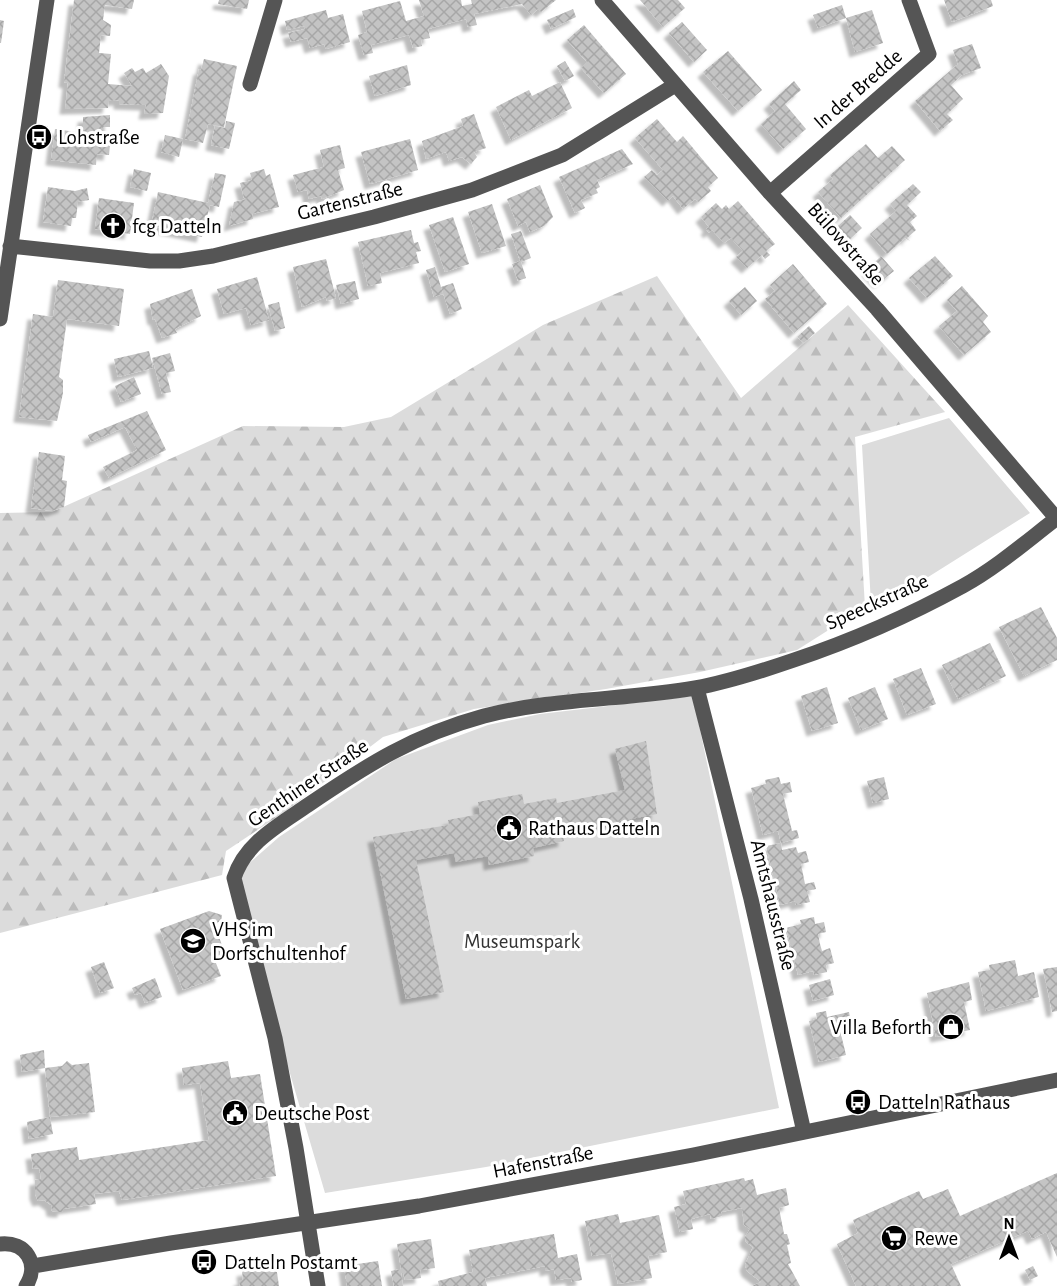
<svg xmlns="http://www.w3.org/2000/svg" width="1057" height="1286" viewBox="0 0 1057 1286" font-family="'Alegreya Sans',sans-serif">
<defs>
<pattern id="forest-firs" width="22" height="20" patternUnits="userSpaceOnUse" patternTransform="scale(1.5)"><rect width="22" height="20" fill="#dcdcdc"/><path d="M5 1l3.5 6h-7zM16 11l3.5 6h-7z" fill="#bbb"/></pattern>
<pattern id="building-cross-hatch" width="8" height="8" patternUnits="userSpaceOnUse" patternTransform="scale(1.5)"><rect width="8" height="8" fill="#c4c4c4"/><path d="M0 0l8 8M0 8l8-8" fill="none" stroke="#a7a7a7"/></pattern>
<filter id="shadow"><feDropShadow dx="-5.5" dy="5.5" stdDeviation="1.5" flood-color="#0004"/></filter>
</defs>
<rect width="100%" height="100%" fill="#fff"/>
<!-- forest -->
<path fill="url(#forest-firs)" d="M657 276 741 398 848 305 945 412 855 437 865 607 797 650 700 672 606 689 474 709 383 737 286 811 226 851 222 875 0 933V513L52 512 243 426 344 427 391 417 543 325Z"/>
<!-- green -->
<path fill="#dcdcdc" d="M949 418 1030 513 925 579 871 604 862 445Z
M693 696 779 1108 486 1167 325 1193 241 906 238 886 245 867 279 837 396 759 488 725 540 714Z"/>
<!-- building -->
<path fill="url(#building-cross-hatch)" filter="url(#shadow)" d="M74 0H134L132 9 105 5 103 20 111 25 110 36 101 35 99 53 111 54 108 84 132 86 124 73 132 68 135 72 143 68 146 73 161 64 169 76 163 113 144 114 146 105 119 104V100L109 101 108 108 65 109 68 83 64 82Z
M219 0H249L247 9 218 4Z
M419 0H461L462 6 472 4 471 0H556L541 12 538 9 531 15 522 4 474 14 477 25 468 27 466 19 428 29 430 38 421 40 422 46 413 48 409 35 371 45 373 53 364 55 358 35 367 32 362 11 400 1 406 21 424 16Z
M640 0H678L685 8 663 27Z
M944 0H991L993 6 952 22Z
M842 5 846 18 818 28 813 15Z
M573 9 576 17 551 29 547 20Z
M326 10 328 18 343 14 350 42 326 49 324 44 310 48 307 38 291 42 288 33 305 29 304 26 287 30 285 21Z
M872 10 883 43 855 52 846 18Z
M0 20 4 21 1 43H0Z
M682 22 707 50 694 62 669 33Z
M584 25 626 74 604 93 581 68 587 62 567 40Z
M972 44 981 68 962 75 951 85 963 99 947 114 953 120 940 131 915 101 958 64 953 50Z
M728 51 762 90 738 111 703 72Z
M204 59 237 66 224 127 208 124 203 143 185 139 199 69 201 70Z
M565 61 574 76 565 81 557 66Z
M407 65 411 85 375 96 369 76Z
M794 81 801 90 785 104 806 129 783 149 761 124 775 111 769 104Z
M560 82 572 108 511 140 496 107 529 90 532 96Z
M474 114 486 148 474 152 477 157 471 164 462 157 449 161 446 152 426 159 422 141 463 126 461 119Z
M110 115V127H103V135L111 136 109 155 97 154 96 165 51 160 55 129 83 133V117Z
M657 119 677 142 683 136 718 178 708 187 711 191 698 202 695 199 683 209 673 196 668 201 644 177 652 170 657 175 663 170 635 138Z
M226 121 235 123 229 149 211 145 215 126 225 128Z
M165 135 183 139 179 157 161 152Z
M410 139 418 170 370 184 361 152Z
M866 144 878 158 892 146 905 160 841 218 818 192 833 179 830 175Z
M340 145 345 168 338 170 344 190 322 199 321 196 309 199 307 190 298 192 293 175 324 167 320 150Z
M622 149 633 164 597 180 600 187 596 189 598 193 581 200 585 208 575 213 559 177Z
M134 169 151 173 147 191 130 187Z
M264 169 266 176 270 174 279 207 252 214 253 219 229 226 234 202 247 199 244 198 240 183 252 180 250 173Z
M215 173 226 175 219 207 210 205 202 237 151 226 158 192 208 203Z
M913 184 921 192 907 205 917 216 910 222 916 230 907 238 910 241 905 238 887 254 870 234 896 211 890 204Z
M540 185 553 217 544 226 530 232 526 222 518 226 507 199Z
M48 187 75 191 87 188 89 200 78 202 76 218H72L71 226 43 222Z
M99 198 134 203 130 234 95 229Z
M738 201 775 244 766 251 770 255 765 259 762 255 747 268 736 257 743 251 731 238 724 243 712 230 709 233 706 229 709 227 701 217 716 203 722 209 726 205 729 209Z
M492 204 506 246 482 253 468 212Z
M850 215 862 228 849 240 838 226Z
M453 217 469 264 445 272 429 225Z
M411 230 414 243 418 242 421 251 416 252 419 263 380 273 382 283 368 286 358 242Z
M521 231 531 258 521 262 526 278 518 281 512 264 520 261 511 234Z
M881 256 894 271 879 283 867 270Z
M935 256 953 276 927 298 909 278Z
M326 259 336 298 327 301 326 297 302 307 293 267Z
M793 264 827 304 794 333 765 299 775 291 770 285Z
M435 267 443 294 434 297 426 270Z
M257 277 269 320 251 325 246 308 224 314 217 289Z
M58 280 124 289 119 326 67 319 59 377 63 380V393L57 421 19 417 33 314 53 317Z
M355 281 359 299 341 304 336 285Z
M453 283 462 309 450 314 441 287Z
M962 286 988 316 983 322 991 332 964 355 939 326 957 311 947 300Z
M745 287 757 301 741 315 729 301Z
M192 289 201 316 175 329 177 333 162 338 155 319 153 320 150 304Z
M279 302 285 328 275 331 268 305Z
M809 326 815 333 804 343 797 337Z
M149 351 153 368 118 377 114 359Z
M170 353 175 371 166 373 171 392 162 394 152 358Z
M134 377 141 394 121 402 115 386Z
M147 411 166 450 109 478 103 467 137 450 125 427 91 442 88 435Z
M39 452 65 456 62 480 67 481 64 507 52 511 31 508Z
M1041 607 1057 638V660L1024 676 999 627Z
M990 643 1006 676 958 699 942 665Z
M921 668 936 704 907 715 893 679Z
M827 687 838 723 812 731 801 696Z
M875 687 888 719 861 730 848 698Z
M646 741 657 814 562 832 564 841 533 848 534 856 489 865 488 856 456 862 454 853 416 860 444 992 406 999 373 837 449 825 448 820 480 814 478 802 522 794 524 804 556 798 557 803 625 790 615 749Z
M779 777 781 784 790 782 792 792 783 794 792 831 797 830 799 838 781 843 778 831 763 835 751 788 766 784 765 780Z
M884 777 889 799 873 803 867 781Z
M781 843 782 850 796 847 798 853 806 851 809 862 801 864 805 884 814 882 816 889 807 891 810 902 796 905 795 901 780 905 766 846Z
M209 911 222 915 221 921 214 924 225 953 214 958 221 976 183 990 160 929Z
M814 917 815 924 824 922 826 932 818 934 820 944 822 951 830 948 834 963 826 965 827 972 814 975 813 971 798 975 786 928 801 924 800 920Z
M1015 960 1018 976 1034 972 1039 997 986 1011 978 972 990 970 989 965Z
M104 962 114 988 100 993 91 967Z
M1057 967V1011L1052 1012 1043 969Z
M155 978 162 997 145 1003 141 993 135 995 132 988Z
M830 979 834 995 813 1001 809 985Z
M969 982 972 1000 964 1002 970 1030 936 1037 927 993Z
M826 1011 827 1017 849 1012 851 1023 839 1026 846 1055 819 1062 809 1021 817 1019 816 1013Z
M44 1050 45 1068 22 1072 20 1055Z
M67 1061 72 1065 89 1063 95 1112 50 1117 45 1068 62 1066Z
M228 1061 231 1078 260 1074 276 1176 122 1200 119 1191 94 1194 96 1204 63 1209V1212H58L52 1211 51 1205 44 1200 38 1201 35 1194V1180L41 1179 39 1168 33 1169 31 1154 77 1147 79 1160 209 1140 200 1083 184 1085 182 1068Z
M50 1117 53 1134 29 1139 27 1122Z
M1057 1173V1257L1046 1232 1032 1239 1028 1231 951 1264 961 1286H856L837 1244 858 1233 853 1220 919 1191 923 1199 948 1189 960 1216Z
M744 1178 745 1181 753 1179 757 1195 786 1188 789 1205 779 1208 784 1234H787L790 1244 787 1245 791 1263 788 1264 800 1286H752L761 1282 747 1271 745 1265 753 1247 746 1242 745 1237 750 1229 744 1225 742 1208 721 1212 722 1216 711 1219 710 1214 691 1219 693 1229 680 1232 674 1207 686 1204 683 1191Z
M618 1214 620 1223 659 1215 667 1252 648 1256 652 1278 618 1284 611 1253 592 1256 585 1221Z
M554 1234 558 1258 577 1254 582 1280 572 1282 571 1278 556 1280 554 1269 545 1271V1266L485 1278 487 1286H439L438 1281 473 1272 469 1250Z
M431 1239 435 1268 420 1270 421 1278 405 1280 403 1273H401L403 1286H394L391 1271 401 1269 397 1244Z
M378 1261 382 1286H347L344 1266Z
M276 1266 279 1286H240L239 1280H243L242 1271Z
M1033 1266 1038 1276 1030 1280 1025 1270Z"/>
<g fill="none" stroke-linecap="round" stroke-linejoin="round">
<!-- minor -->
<path stroke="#555" stroke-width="15" d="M602 0 770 193 877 309 1057 519
M250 84 275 0
M770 193 929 54 909 0
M10 246 150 261H179L213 256 374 217 472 190 562 155 675 85
M0 319 47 0
M697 688 751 899 804 1132
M0 1244C26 1241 40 1264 26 1286
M33 1266 171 1243 419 1206 693 1155 1057 1080
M318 1286 296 1148 275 1038 234 878C245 843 279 825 308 805 367 765 414 735 484 716 553 698 626 700 695 688 728 682 762 671 794 660 851 641 910 615 963 586 996 568 1027 541 1057 518"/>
</g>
<!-- icons -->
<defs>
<g id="bus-disc" transform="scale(1.35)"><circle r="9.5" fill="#000" stroke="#fff"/><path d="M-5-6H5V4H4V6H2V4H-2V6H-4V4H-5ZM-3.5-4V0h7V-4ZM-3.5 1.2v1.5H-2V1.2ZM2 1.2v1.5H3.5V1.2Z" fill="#fff"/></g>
<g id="church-disc" transform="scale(1.35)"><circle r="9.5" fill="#000" stroke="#fff"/><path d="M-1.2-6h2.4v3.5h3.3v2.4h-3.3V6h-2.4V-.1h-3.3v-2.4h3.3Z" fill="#fff"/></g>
<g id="civic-disc" transform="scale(1.35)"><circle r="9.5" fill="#000" stroke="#fff"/><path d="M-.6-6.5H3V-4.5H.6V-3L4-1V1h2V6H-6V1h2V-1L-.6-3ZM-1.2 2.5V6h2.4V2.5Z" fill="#fff"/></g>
<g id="school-disc" transform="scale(1.35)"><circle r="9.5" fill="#000" stroke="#fff"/><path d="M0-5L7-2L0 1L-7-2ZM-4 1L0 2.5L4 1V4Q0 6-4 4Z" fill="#fff"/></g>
<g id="shop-disc" transform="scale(1.35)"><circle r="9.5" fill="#000" stroke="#fff"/><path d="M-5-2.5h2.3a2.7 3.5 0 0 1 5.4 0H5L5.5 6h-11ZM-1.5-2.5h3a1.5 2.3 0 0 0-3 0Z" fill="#fff"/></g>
<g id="supermarket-disc" transform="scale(1.35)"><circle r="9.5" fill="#000" stroke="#fff"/><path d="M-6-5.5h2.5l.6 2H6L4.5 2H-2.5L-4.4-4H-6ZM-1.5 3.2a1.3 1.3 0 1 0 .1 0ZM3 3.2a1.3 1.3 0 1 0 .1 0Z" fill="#fff"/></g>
</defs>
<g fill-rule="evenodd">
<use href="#bus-disc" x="39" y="137"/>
<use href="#church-disc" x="113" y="226"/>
<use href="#civic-disc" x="509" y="828"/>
<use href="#school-disc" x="193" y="941"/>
<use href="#shop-disc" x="951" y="1027"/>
<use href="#bus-disc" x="858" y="1102"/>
<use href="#civic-disc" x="235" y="1113"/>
<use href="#supermarket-disc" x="894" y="1238"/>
<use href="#bus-disc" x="204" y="1262"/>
</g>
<g text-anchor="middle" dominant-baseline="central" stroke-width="6" stroke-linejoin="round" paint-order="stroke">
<!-- street labels -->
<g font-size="21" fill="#000" stroke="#fff">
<text transform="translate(858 89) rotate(-41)">In der Bredde</text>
<text transform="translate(350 201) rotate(-14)">Gartenstraße</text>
<text transform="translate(846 244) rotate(48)">Bülowstraße</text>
<text transform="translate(877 602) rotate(-24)">Speeckstraße</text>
<text transform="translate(308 783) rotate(-34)">Genthiner Straße</text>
<text transform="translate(773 905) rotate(76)">Amtshausstraße</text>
<text transform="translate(543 1162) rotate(-11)">Hafenstraße</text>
</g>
<!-- poi labels -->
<g font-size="21" fill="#000" stroke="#fff" text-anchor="start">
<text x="58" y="137">Lohstraße</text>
<text x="132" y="226">fcg Datteln</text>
<text x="528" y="828">Rathaus Datteln</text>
<text x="212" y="929">VHS im<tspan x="212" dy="24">Dorfschultenhof</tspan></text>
<text x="932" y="1027" text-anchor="end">Villa Beforth</text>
<text x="878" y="1102">Datteln Rathaus</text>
<text x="254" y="1113">Deutsche Post</text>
<text x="914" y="1238">Rewe</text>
<text x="224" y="1262">Datteln Postamt</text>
</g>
<!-- park labels -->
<g font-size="21" fill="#333" stroke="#fff">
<text x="522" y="941">Museumspark</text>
</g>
</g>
<!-- north arrow -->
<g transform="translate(1009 1238)" stroke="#ffffff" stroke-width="4.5" paint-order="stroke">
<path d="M0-4.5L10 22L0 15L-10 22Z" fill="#000000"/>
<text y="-9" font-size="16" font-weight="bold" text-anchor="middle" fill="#000000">N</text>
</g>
</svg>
